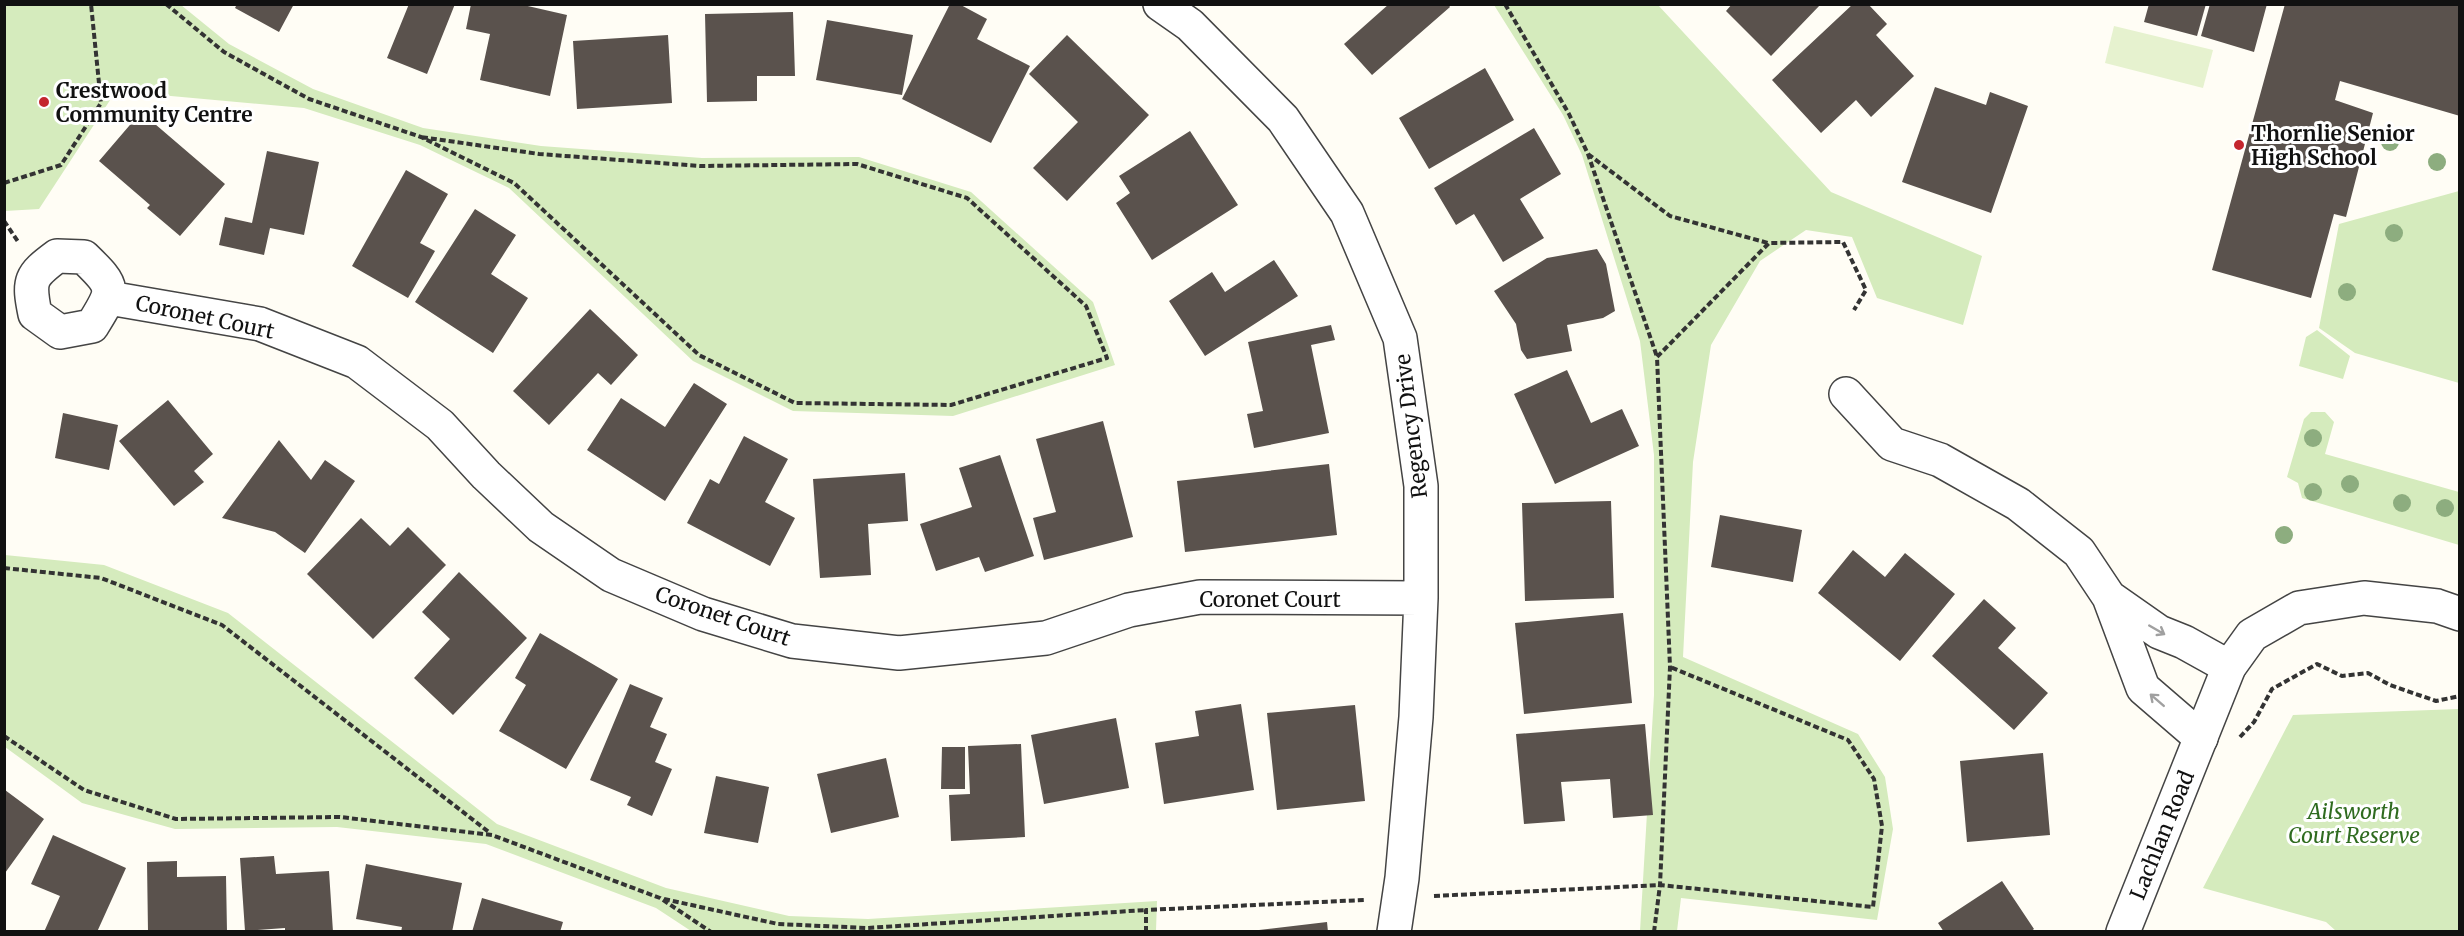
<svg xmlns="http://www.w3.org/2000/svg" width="2464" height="936" viewBox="0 0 2464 936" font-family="Merriweather,serif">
<rect width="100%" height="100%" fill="#fffdf5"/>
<!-- green -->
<path fill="#d5ebbd" d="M5 4 181 5 229 44 313 89 423 128 541 146 702 158 859 157 971 192 1093 302 1115 365 953 416 793 411 693 361 509 188 420 145 304 108 116 91 39 209 5 211Z
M1494 5H1658L1831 192 1982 256 1963 325 1877 298 1852 237 1806 230 1760 261 1711 345 1693 462 1683 657 1858 734 1885 777 1893 829 1877 920 1681 898 1677 931H1640L1654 695V455L1640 341 1582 155 1563 115Z
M2459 191V383L2355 353 2319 328 2339 224Z
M2317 330 2350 356 2343 379 2299 366 2306 337Z
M2311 412H2325L2334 422 2325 454 2459 492V545L2302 498 2298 483 2287 477 2304 419Z
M5 555 104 565 228 613 497 824 666 888 789 916 868 919 1157 901 1156 931H691L656 908 486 844 337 827 175 829 82 803 5 747Z
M2459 709V931H2336L2326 922 2203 888 2293 715Z"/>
<!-- pitch -->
<path fill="#e6f2cf" d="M2114 26 2213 50 2203 88 2105 63Z"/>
<!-- building -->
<path fill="#5a524d" d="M237 4H294L279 32 235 8Z
M409 4H455L427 74 387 58Z
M471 4H519L567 15 550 96 480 80 490 34 466 29Z
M950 4H959L987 19 977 39 1030 66 991 143 902 99Z
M1389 4H1448L1450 7 1372 75 1344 44Z
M1732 4H1821L1771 56 1726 11Z
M1853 4H1868L1887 24 1876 35 1914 76 1871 117 1856 100 1821 133 1772 80Z
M2149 4H2206L2197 36 2144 22Z
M2210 4H2267L2254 52 2201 36Z
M2285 4H2460V116L2340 81 2335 100 2373 113 2346 217 2334 214 2311 298 2212 270Z
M793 12 795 76H757V101L707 102 705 14Z
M827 20 913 35 902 95 816 80Z
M668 35 672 103 577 109 573 41Z
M1067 35 1149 115 1067 201 1033 168 1078 122 1029 74Z
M1485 68 1514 120 1429 169 1399 118Z
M1935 87 1986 105 1990 92 2028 106 1991 213 1902 182Z
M141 112 225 184 180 236 147 208 150 205 99 161Z
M1534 128 1561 174 1520 199 1544 238 1503 262 1474 214 1456 225 1434 188Z
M1190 131 1238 205 1152 260 1116 203 1130 193 1119 176Z
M267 151 319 162 304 235 270 228 264 255 219 245 225 217 252 223Z
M406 170 448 194 420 243 435 251 408 298 352 266Z
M475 209 516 235 491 274 528 298 493 353 415 302Z
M1597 249 1606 264 1615 311 1603 318 1567 325 1572 351 1527 359 1521 350 1516 324 1494 291 1547 258Z
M1274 260 1298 296 1205 356 1169 301 1212 272 1225 292Z
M590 309 638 355 611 385 598 373 549 425 513 391Z
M1331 325 1335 340 1311 345 1329 433 1254 448 1247 414 1263 411 1248 342Z
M1567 370 1591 423 1622 409 1639 446 1555 484 1514 394Z
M694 383 727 404 665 501 587 450 621 398 665 427Z
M168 400 213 454 194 471 204 482 174 506 119 441Z
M63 413 118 425 109 470 55 458Z
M1103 421 1133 537 1044 560 1033 518 1056 512 1036 439Z
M744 436 788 459 765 502 795 518 770 566 687 523 710 479 719 484Z
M279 440 311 480 325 460 355 481 305 553 275 532 222 518Z
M1000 455 1034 556 985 572 979 557 936 571 920 524 972 507 959 468Z
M1329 464 1337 535 1185 552 1177 481Z
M905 473 908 521 868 524 871 575 820 578 813 479Z
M1611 501 1614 598 1525 601 1522 503Z
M1720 515 1802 530 1793 582 1711 567Z
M361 518 390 546 408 527 446 565 373 639 307 574Z
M1853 550 1885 577 1905 553 1955 594 1900 661 1818 593Z
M459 572 527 638 453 715 414 678 450 639 422 612Z
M1984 599 2016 628 1998 648 2048 693 2014 730 1932 656Z
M1623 613 1632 703 1524 714 1515 623Z
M540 633 618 679 566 769 499 731 526 685 515 678Z
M630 684 663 698 650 727 667 734 655 762 672 769 652 816 627 805 631 797 590 780Z
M1241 704 1254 790 1164 804 1155 743 1199 736 1195 711Z
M1355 705 1365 801 1277 810 1267 713Z
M1116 718 1129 788 1044 804 1031 735Z
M1645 724 1653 815 1613 818 1610 779 1561 782 1565 821 1524 824 1516 734Z
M1021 744 1025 837 951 841 949 795 970 794 968 746Z
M942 747H965V789H941Z
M2043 753 2050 835 1967 842 1960 761Z
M886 758 899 817 831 833 817 774Z
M716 776 769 787 758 843 704 833Z
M5 790 44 819 5 873Z
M53 835 126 868 97 932H44L60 896 31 884Z
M274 856 276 874 329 871 333 932H285V928L245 931 240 858Z
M177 861V877L226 876 227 932H148L147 862Z
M366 864 462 883 452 932H401L402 927 356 919Z
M2002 881 2034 929 2030 932H1944L1938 923Z
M482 898 563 922 560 932H472Z
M1327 922 1328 932H1259V930Z"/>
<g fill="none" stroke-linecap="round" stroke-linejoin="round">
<!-- minor casing -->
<g stroke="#444" stroke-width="36">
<path id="minor" d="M1160 4 1190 25 1283 119 1347 213 1400 338 1421 486V598L1416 717 1402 878 1394 932
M57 256 84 257C116 288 115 289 92 326L60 332 35 314C28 280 30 276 57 256Z
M109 298 260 324 357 362 440 425 486 475 541 527 611 575 703 614 792 641 899 653 1046 638 1129 610 1200 597 1421 598
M1846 394 1892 444 1940 460 2018 504 2079 552 2109 597 2159 632 2184 642 2229 667
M2109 597 2143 688 2201 738"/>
</g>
<!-- tertiary casing -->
<g stroke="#444" stroke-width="36">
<path id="tertiary" d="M2123 932 2229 667 2252 635 2299 608 2364 598 2437 606 2460 614"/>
</g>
<!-- path -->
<path stroke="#333" stroke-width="4" stroke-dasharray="6 3" stroke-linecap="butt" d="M166 4 224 52 309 99 421 137 514 183 699 355 795 403 951 405 1107 358 1086 306 967 198 857 164 700 166 539 154 421 137
M1505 4 1569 114 1588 154 1657 357
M1588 154 1670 216 1768 243
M4 183 61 165 101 103 91 4
M4 221 19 243
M4 568 101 578 222 625 490 833
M4 736 84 790 176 819 340 817 492 835 660 898 711 932
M2240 737 2254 722 2272 689 2317 664 2342 676 2368 673 2390 685 2436 701 2460 696
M1434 896 1660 885 1873 907 1882 826 1874 779 1848 740 1670 667
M664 899 778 924 867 928 1146 910
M1146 932V910L1364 900
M1654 932 1660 885 1670 667 1657 357 1769 243 1843 242 1866 290 1854 310"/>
<!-- minor -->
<use href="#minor" stroke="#fff" stroke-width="33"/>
<!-- tertiary -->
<use href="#tertiary" stroke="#fff" stroke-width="33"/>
</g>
<!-- trees -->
<g fill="#8dad7f">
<circle cx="2390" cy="142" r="9"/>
<circle cx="2437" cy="162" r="9"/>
<circle cx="2394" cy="233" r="9"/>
<circle cx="2347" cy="292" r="9"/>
<circle cx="2313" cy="438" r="9"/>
<circle cx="2350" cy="484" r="9"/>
<circle cx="2313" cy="492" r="9"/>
<circle cx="2402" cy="503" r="9"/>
<circle cx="2445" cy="508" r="9"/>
<circle cx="2284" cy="535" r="9"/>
</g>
<!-- one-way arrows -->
<defs><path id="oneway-shaft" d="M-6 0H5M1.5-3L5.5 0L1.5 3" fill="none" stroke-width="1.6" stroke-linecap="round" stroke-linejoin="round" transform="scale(1.5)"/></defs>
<g stroke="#a0a0a0">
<use href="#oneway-shaft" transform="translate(2157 630) rotate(30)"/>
<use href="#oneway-shaft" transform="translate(2157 700) rotate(-139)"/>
</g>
<!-- markers -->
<g fill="#c4262e" stroke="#fff" stroke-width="2">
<circle cx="44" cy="102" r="6"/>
<circle cx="2239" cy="145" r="6"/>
</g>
<g text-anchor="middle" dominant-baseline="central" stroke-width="6" stroke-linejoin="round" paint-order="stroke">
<!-- poi labels -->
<g font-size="21" font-weight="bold" fill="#111" stroke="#fff" text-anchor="start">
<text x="56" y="90">Crestwood<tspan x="56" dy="24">Community Centre</tspan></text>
<text x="2251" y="133">Thornlie Senior<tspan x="2251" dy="24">High School</tspan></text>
</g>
<!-- street labels -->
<g font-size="21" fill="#111" stroke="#fff">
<text transform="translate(205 317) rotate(12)">Coronet Court</text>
<text transform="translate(1411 426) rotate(-97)">Regency Drive</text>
<text x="1270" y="599">Coronet Court</text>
<text transform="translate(723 616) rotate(19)">Coronet Court</text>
<text transform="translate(2162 835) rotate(-68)">Lachlan Road</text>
</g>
<!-- park labels -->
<g font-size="21" font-style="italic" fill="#2f6b1f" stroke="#fff">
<text x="2354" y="811">Ailsworth<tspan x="2354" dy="24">Court Reserve</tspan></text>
</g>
</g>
<!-- border -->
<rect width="2464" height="936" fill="none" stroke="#111111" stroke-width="12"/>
</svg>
